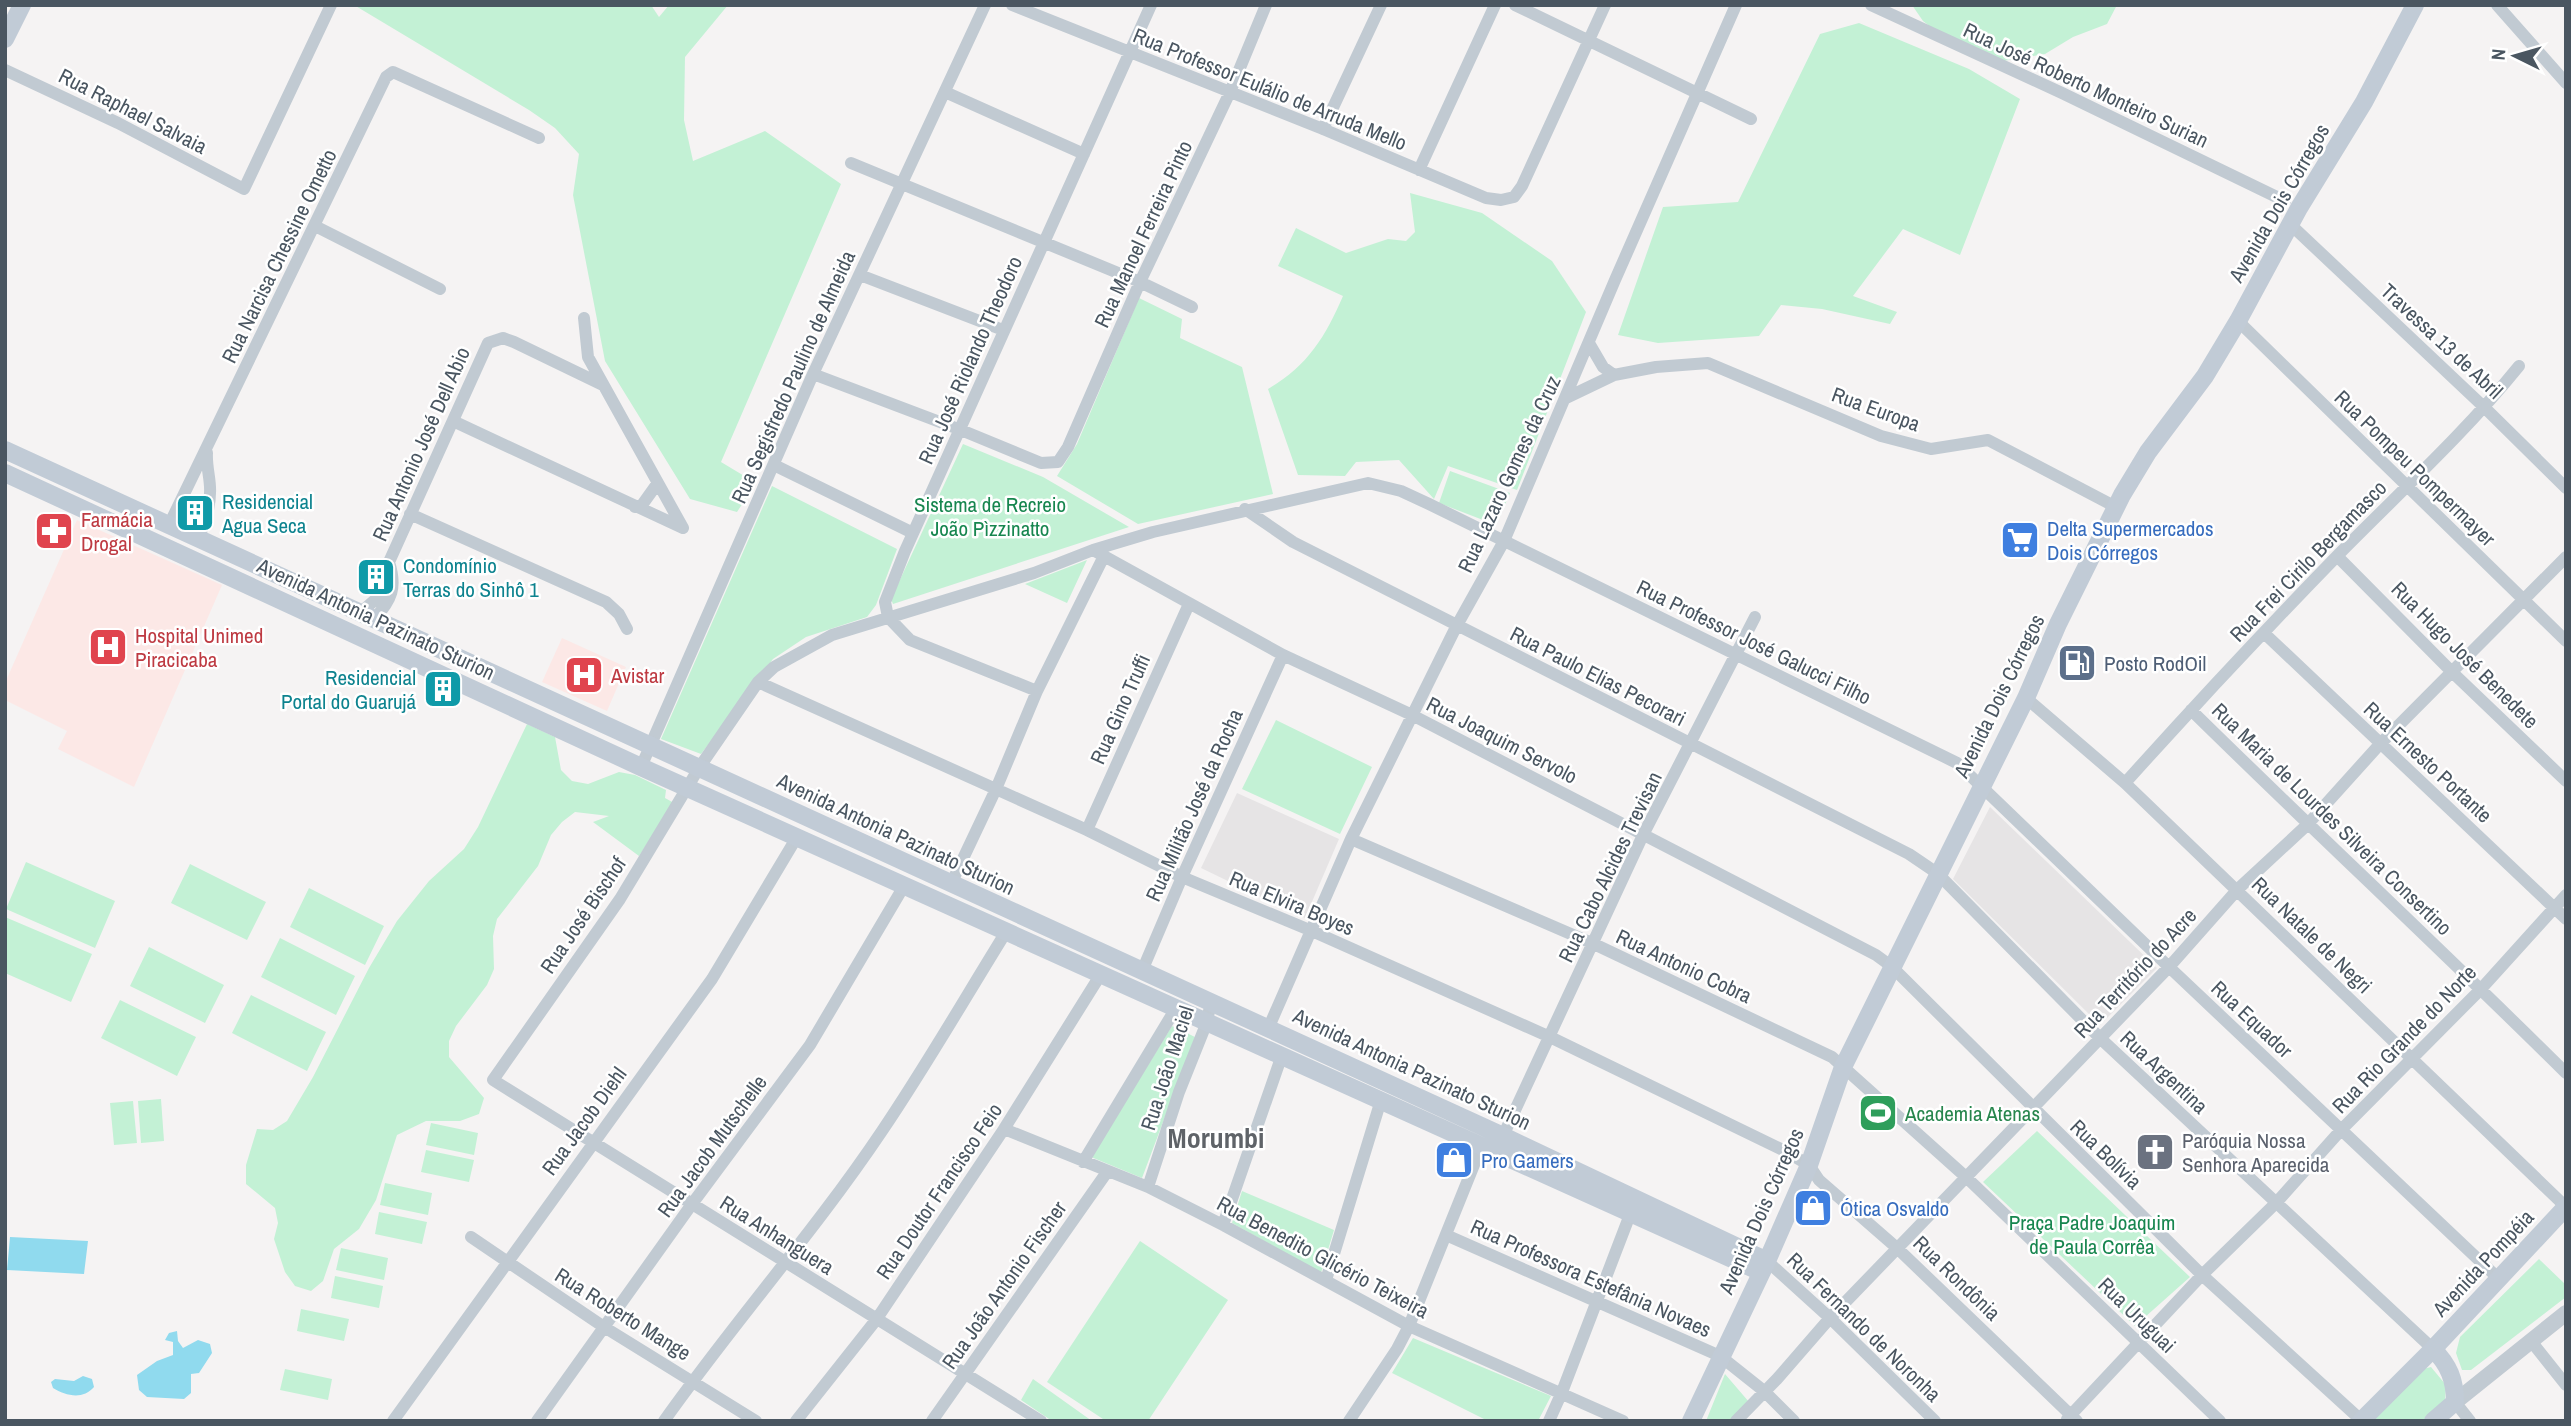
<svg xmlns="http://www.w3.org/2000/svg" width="2571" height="1426" viewBox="0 0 2571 1426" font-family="'Archivo Narrow',sans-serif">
<rect width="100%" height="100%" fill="#f5f3f3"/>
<!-- education -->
<path fill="#e6e4e5" d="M1237 793 1339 839 1305 918 1201 868Z
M1990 807 2157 968 2100 1025 1953 879Z"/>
<!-- medical -->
<path fill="#fce8e6" d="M77 520 222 585 134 787 58 749 67 731 5 700V683Z
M562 638 626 667 607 711 542 682Z"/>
<!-- green -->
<path fill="#c3f1d5" d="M354 5H651L659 17 669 5H728L685 57 684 120 693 161 765 131 841 184 721 462 756 483 737 512 690 499 605 361 573 195 579 154 555 128 529 110Z
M1912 5H2117L2107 24 2073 37 2045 54 1997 62 1937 32 1923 21Z
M1859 23 1969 69 2020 99 1960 255 1903 229 1853 296 1897 312 1890 324 1822 309 1781 305 1759 336 1658 343 1618 335 1663 207 1738 202 1820 34Z
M1410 193 1482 213 1552 261 1586 312 1517 490 1448 466 1434 499 1399 460 1356 462 1345 476 1298 475 1268 389C1307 366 1325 338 1343 296L1278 266 1296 228 1346 253 1388 239 1406 241 1415 232Z
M1139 298 1182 319 1180 338 1242 367 1273 494 1138 524 1057 476 1077 444Z
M963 444 1043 477 1129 527 893 604 891 599Z
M1450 471 1510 493 1496 525 1439 503Z
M772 486 897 549 876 605 867 617 806 637 773 659 701 754 661 739Z
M1087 560 1067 603 1025 584Z
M1276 720 1372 767 1340 834 1242 789Z
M527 724 555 737 561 770 572 781 588 784 619 772 635 775 666 790 665 798 674 803 639 856 593 822 609 816 575 812 562 822 551 835 538 866 497 919 493 936 494 969 487 985 456 1026 449 1041V1057L484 1098 479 1114 460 1121H426L397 1135 376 1200 359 1229 334 1249 323 1281 311 1291 295 1286 285 1272 274 1239 278 1223 275 1208 246 1184V1165L257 1129 273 1130 287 1121 313 1077 369 968 397 921 429 881 464 849 478 827Z
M26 862 115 901 95 948 6 909Z
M190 864 266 902 247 940 171 903Z
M309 888 384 926 365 965 290 927Z
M5 917 92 954 71 1002 5 973Z
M280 938 355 976 336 1015 261 977Z
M149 947 224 985 205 1023 130 986Z
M251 995 326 1032 307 1071 232 1033Z
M120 1000 196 1037 177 1076 101 1038Z
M1172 1026 1195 1037 1142 1178 1091 1157Z
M161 1099 164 1141 141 1143 138 1101Z
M133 1101 137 1143 114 1145 110 1103Z
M431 1123 478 1133 474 1155 426 1145Z
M2037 1131 2190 1277 2135 1326 1983 1182Z
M426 1150 474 1160 469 1182 421 1172Z
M385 1183 432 1193 428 1215 380 1205Z
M1242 1191 1334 1230 1321 1273 1232 1223Z
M379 1212 427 1222 422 1244 375 1234Z
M1140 1241 1228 1300 1148 1421H1106L1047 1382Z
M341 1248 388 1258 384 1280 336 1270Z
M2539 1259 2566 1285V1297L2471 1370H2462L2456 1353 2460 1337Z
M335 1276 383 1286 379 1308 331 1298Z
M301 1309 349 1319 344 1341 297 1331Z
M1413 1338 1551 1396 1538 1421H1488L1392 1373Z
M2431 1367 2446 1385 2445 1402 2422 1421H2372L2423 1369Z
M285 1369 332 1379 328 1400 280 1390Z
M1725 1374 1749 1402 1729 1421H1706Z
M1033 1379 1092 1421H1052L1021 1400Z"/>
<!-- water -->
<path fill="#90daee" d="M10 1237 88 1241 84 1274 7 1270Z
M177 1331 178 1341 183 1348 198 1340 210 1344 212 1353 199 1373 191 1374V1393L184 1399 147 1397 139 1390 137 1375 157 1361 173 1355V1342L165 1340 169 1333Z
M83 1376 92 1379 94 1387C83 1400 66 1396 53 1388L51 1382 55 1379 74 1381Z"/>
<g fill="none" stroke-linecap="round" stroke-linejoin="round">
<!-- minor -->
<path stroke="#c1cad2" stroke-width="12" d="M1012 5 1323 129 1486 198 1501 200 1514 197 1522 186 1605 5
M1515 5 1751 119
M1871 5 2062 93 2285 201
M2497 5 2566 83
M5 70 118 123 244 189 331 5
M945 92 1084 154
M1323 129 1381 5
M851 163 1140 282 1192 307
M1419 170 1495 5
M2290 224 2485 408 2566 488
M315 226 440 289
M860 275 1003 330
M584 318 588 357 683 528
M2238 321 2566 641
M813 374 961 430 1041 463 1058 462 1068 447 1140 282 1230 92 1266 5
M1614 375 1656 367 1708 363 1881 436 1931 449 1988 440 2116 507
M1566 398 1614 375 1603 367 1589 343
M453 421 683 528
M774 465 913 533
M635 507 642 505 657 484
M1245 509 1293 542 1909 854 1937 873 2101 1039 2433 1349
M410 514 606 602 619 614 627 629
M169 525 386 77 393 72 539 138
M199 538C204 523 210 509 210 493 211 480 206 467 207 453
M1093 550 1283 655 1412 715 1876 955 1891 966 2202 1275 2361 1420
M2337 556 2452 672 2566 781
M389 562 488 343 503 338 514 342 603 385
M360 613 376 599 389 562C397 587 392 600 374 619
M2264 633 2566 919
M758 682 1087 830 1182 877 1312 931 1550 1037 1785 1151 1809 1165 1819 1180 1897 1248 2077 1421
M1037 691 910 640 888 617 885 602 905 551 1151 5
M2026 698 2125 783 2566 1207
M2191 710C2315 832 2442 950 2566 1073
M641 767 813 374 985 5
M2125 783C2195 705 2266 629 2339 554 2400 492 2464 434 2519 366
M1087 830 1189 604
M1351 839 1594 944 1832 1057 1967 1178 2220 1421
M951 884 996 789 1037 691 1104 556
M1142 971 1182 877 1283 655
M1268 1029 1351 839 1456 627 1504 541 1615 280 1736 5
M1004 1129 1148 1187 1223 1225 1409 1326 1623 1421
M1503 1136 1643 835 1755 617
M1083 1162 1176 1008
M1148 1187 1179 1092 1207 1022 1210 1006 1208 1001
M1223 1225 1282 1055
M1446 1235 1720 1356 1764 1391 1794 1421
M471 1237 604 1327 756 1421
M1767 1261 1830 1318 1935 1421
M1326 1280 1381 1100
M2531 1341 2566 1385
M2455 1402 2470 1421
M2067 1419 2202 1275 2276 1203 2341 1130 2481 989 2566 895
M393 1421 712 979 797 837
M537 1421 692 1204 810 1045 904 886
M664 1421C734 1322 815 1231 882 1131 926 1066 965 998 1006 932
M796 1421 876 1320 1004 1129 1101 974
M932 1421 1107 1172
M1041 1421 493 1080 620 899 699 768 758 682 774 667 832 635 1034 573 1093 550 1153 532 1368 483 1401 491 1429 504 1957 763 2169 967 2499 1279
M1349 1421 1397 1349 1409 1326 1482 1145
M1549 1421 1562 1392 1631 1212
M1736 1421 1777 1379 1830 1318 2169 967 2238 889 2307 825 2380 744 2566 557"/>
<!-- tertiary -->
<path stroke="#c1cad2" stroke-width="16" d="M2455 1402 2566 1313"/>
<!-- secondary -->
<path stroke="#c1cbd6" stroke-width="18" d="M5 39 22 5
M5 450 1503 1136 1767 1261
M5 473 641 767 1761 1272
M1691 1421 1767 1261 1809 1165 1843 1067 2026 698 2058 624 2122 495 2148 452 2205 376 2238 321 2299 208 2364 102 2415 5
M2361 1421 2433 1349 2566 1207
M2433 1421 2455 1402C2455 1380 2449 1365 2433 1349"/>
</g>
<!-- icons -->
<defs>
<g id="building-square" transform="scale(2.0125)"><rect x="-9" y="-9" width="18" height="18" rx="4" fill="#0f9aa8" stroke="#fff"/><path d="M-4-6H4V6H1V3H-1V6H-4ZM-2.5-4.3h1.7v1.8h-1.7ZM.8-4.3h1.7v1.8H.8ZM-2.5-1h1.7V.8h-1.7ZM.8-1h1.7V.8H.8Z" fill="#fff"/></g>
<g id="pharmacy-square" transform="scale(2.0125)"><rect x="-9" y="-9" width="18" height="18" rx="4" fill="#e0444e" stroke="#fff"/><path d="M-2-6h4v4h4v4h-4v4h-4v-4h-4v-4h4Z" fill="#fff"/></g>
<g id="supermarket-square" transform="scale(2.0125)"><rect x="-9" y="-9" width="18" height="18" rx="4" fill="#3f7fe0" stroke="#fff"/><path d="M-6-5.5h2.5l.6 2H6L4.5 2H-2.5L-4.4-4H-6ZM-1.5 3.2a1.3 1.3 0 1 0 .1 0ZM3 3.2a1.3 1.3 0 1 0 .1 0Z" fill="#fff"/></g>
<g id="hospital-square" transform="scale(2.0125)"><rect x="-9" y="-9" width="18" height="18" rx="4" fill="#e0444e" stroke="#fff"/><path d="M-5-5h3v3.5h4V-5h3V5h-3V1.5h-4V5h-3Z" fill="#fff"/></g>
<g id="fuel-square" transform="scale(2.0125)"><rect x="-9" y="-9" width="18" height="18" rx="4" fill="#5c6f8a" stroke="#fff"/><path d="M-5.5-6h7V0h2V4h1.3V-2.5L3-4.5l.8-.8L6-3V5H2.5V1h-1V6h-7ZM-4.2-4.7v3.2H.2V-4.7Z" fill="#fff"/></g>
<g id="stadium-square" transform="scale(2.0125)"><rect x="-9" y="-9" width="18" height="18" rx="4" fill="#2e9e5b" stroke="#fff"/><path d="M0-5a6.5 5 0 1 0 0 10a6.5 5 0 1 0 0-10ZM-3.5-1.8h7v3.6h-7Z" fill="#fff"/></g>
<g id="church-square" transform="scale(2.0125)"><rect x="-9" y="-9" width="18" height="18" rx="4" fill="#6b7280" stroke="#fff"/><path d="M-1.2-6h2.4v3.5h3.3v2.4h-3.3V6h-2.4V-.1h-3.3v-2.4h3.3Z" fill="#fff"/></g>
<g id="shop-square" transform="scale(2.0125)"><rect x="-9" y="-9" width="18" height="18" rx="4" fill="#3f7fe0" stroke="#fff"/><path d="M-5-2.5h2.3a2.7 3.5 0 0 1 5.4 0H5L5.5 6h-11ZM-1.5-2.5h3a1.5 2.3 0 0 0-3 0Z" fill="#fff"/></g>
</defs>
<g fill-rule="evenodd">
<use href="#building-square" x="195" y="513"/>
<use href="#pharmacy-square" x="54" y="531"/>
<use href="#supermarket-square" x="2020" y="540"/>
<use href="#building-square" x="376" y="577"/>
<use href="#hospital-square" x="108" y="647"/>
<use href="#fuel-square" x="2077" y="663"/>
<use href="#hospital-square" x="584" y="675"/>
<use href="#building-square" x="443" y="689"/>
<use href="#stadium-square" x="1878" y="1113"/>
<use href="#church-square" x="2155" y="1152"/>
<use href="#shop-square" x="1454" y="1160"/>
<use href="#shop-square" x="1813" y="1208"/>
</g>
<g text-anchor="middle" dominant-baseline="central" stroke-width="5" stroke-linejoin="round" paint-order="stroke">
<!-- street labels -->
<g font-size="21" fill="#4a5661" stroke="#fff">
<text transform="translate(2086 85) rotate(25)">Rua José Roberto Monteiro Surian</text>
<text transform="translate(1270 89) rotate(22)">Rua Professor Eulálio de Arruda Mello</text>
<text transform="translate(133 111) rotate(27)">Rua Raphael Salvaia</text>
<text transform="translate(2279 203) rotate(-60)">Avenida Dois Córregos</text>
<text transform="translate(1143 234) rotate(-65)">Rua Manoel Ferreira Pinto</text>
<text transform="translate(279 256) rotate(-64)">Rua Narcisa Chessine Ometto</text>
<text transform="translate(2442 341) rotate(43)">Travessa 13 de Abril</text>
<text transform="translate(970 360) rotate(-66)">Rua José Riolando Theodoro</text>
<text transform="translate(793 377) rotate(-66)">Rua Segisfredo Paulino de Almeida</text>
<text transform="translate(1876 409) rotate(20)">Rua Europa</text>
<text transform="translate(421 444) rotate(-66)">Rua Antonio José Dell Abio</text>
<text transform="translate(2415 468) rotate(44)">Rua Pompeu Pompermayer</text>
<text transform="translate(1509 474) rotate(-65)">Rua Lazaro Gomes da Cruz</text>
<text transform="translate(2308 561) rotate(-46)">Rua Frei Cirilo Bergamasco</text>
<text transform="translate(376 619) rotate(25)">Avenida Antonia Pazinato Sturion</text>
<text transform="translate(1754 642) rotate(26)">Rua Professor José Galucci Filho</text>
<text transform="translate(2465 655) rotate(45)">Rua Hugo José Benedete</text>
<text transform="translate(1598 676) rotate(27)">Rua Paulo Elias Pecorari</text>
<text transform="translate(1999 696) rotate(-64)">Avenida Dois Córregos</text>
<text transform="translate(1120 709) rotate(-66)">Rua Gino Truffi</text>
<text transform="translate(1502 740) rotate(27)">Rua Joaquim Servolo</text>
<text transform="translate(2428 762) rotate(43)">Rua Ernesto Portante</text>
<text transform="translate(1194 805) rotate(-66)">Rua Militão José da Rocha</text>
<text transform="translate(2332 819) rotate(44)">Rua Maria de Lourdes Silveira Consertino</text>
<text transform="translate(896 834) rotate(25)">Avenida Antonia Pazinato Sturion</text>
<text transform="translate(1610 867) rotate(-64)">Rua Cabo Alcides Trevisan</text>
<text transform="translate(1292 903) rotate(23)">Rua Elvira Boyes</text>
<text transform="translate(583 915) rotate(-56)">Rua José Bischof</text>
<text transform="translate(2312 935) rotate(44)">Rua Natale de Negri</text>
<text transform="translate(1684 966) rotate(25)">Rua Antonio Cobra</text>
<text transform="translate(2135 973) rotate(-47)">Rua Território do Acre</text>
<text transform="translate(2252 1019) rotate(43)">Rua Equador</text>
<text transform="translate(2404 1039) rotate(-46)">Rua Rio Grande do Norte</text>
<text transform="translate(1167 1068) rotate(-72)">Rua João Maciel</text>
<text transform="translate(1412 1069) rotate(25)">Avenida Antonia Pazinato Sturion</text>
<text transform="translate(2164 1072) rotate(43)">Rua Argentina</text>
<text transform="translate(584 1121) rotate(-54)">Rua Jacob Diehl</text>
<text transform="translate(712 1146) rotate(-54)">Rua Jacob Mutschelle</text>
<text transform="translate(2106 1154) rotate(44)">Rua Bolívia</text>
<text transform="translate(939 1191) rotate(-56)">Rua Doutor Francisco Feio</text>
<text transform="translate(1761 1211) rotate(-66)">Avenida Dois Córregos</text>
<text transform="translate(777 1235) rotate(32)">Rua Anhanguera</text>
<text transform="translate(1323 1257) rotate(28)">Rua Benedito Glicério Teixeira</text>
<text transform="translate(2483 1263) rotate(-47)">Avenida Pompéia</text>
<text transform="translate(1591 1278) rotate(24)">Rua Professora Estefânia Novaes</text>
<text transform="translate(1957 1278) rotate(44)">Rua Rondônia</text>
<text transform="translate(1004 1285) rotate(-55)">Rua João Antonio Fischer</text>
<text transform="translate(623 1314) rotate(32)">Rua Roberto Mange</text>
<text transform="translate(2137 1315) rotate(44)">Rua Uruguai</text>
<text transform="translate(1864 1327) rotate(44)">Rua Fernando de Noronha</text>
</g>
<!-- culture labels -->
<g font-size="21" fill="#0d838f" stroke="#fff" text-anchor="start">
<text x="222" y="501">Residencial<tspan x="222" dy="24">Agua Seca</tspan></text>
<text x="403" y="565">Condomínio<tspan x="403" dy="24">Terras do Sinhô 1</tspan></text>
<text x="416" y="677" text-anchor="end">Residencial<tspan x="416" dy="24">Portal do Guarujá</tspan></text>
</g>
<!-- park labels -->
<g font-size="21" fill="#17864f" stroke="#fff">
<text x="990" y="504">Sistema de Recreio<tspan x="990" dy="24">João Pìzzinatto</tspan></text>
<text x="2092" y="1222">Praça Padre Joaquim<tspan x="2092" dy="24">de Paula Corrêa</tspan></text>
</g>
<!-- health labels -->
<g font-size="21" fill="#be3a42" stroke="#fff" text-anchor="start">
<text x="81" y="519">Farmácia<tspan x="81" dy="24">Drogal</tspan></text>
<text x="135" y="635">Hospital Unimed<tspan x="135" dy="24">Piracicaba</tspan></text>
<text x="611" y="675">Avistar</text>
</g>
<!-- shop labels -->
<g font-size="21" fill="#366cbe" stroke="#fff" text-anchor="start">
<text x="2047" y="528">Delta Supermercados<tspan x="2047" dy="24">Dois Córregos</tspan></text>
<text x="1481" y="1160">Pro Gamers</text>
<text x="1840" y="1208">Ótica Osvaldo</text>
</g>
<!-- service labels -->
<g font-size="21" fill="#4e5e75" stroke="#fff" text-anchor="start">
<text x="2104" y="663">Posto RodOil</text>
</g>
<!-- leisure labels -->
<g font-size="21" fill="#27864d" stroke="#fff" text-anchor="start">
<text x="1905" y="1113">Academia Atenas</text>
</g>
<!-- worship labels -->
<g font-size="21" fill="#5b616d" stroke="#fff" text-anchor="start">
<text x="2182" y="1140">Paróquia Nossa<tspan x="2182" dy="24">Senhora Aparecida</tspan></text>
</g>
<!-- district labels -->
<g font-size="28" font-weight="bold" fill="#5f6368" stroke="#fff">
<text x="1216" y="1138">Morumbi</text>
</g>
</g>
<!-- border -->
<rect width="2571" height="1426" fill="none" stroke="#4a5661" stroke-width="14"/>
<!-- north arrow -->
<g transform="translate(2515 56) rotate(275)" stroke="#ffffff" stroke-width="5" paint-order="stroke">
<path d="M0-5L12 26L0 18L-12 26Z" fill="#4a5661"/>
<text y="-10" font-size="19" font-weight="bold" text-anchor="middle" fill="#4a5661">N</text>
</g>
</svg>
